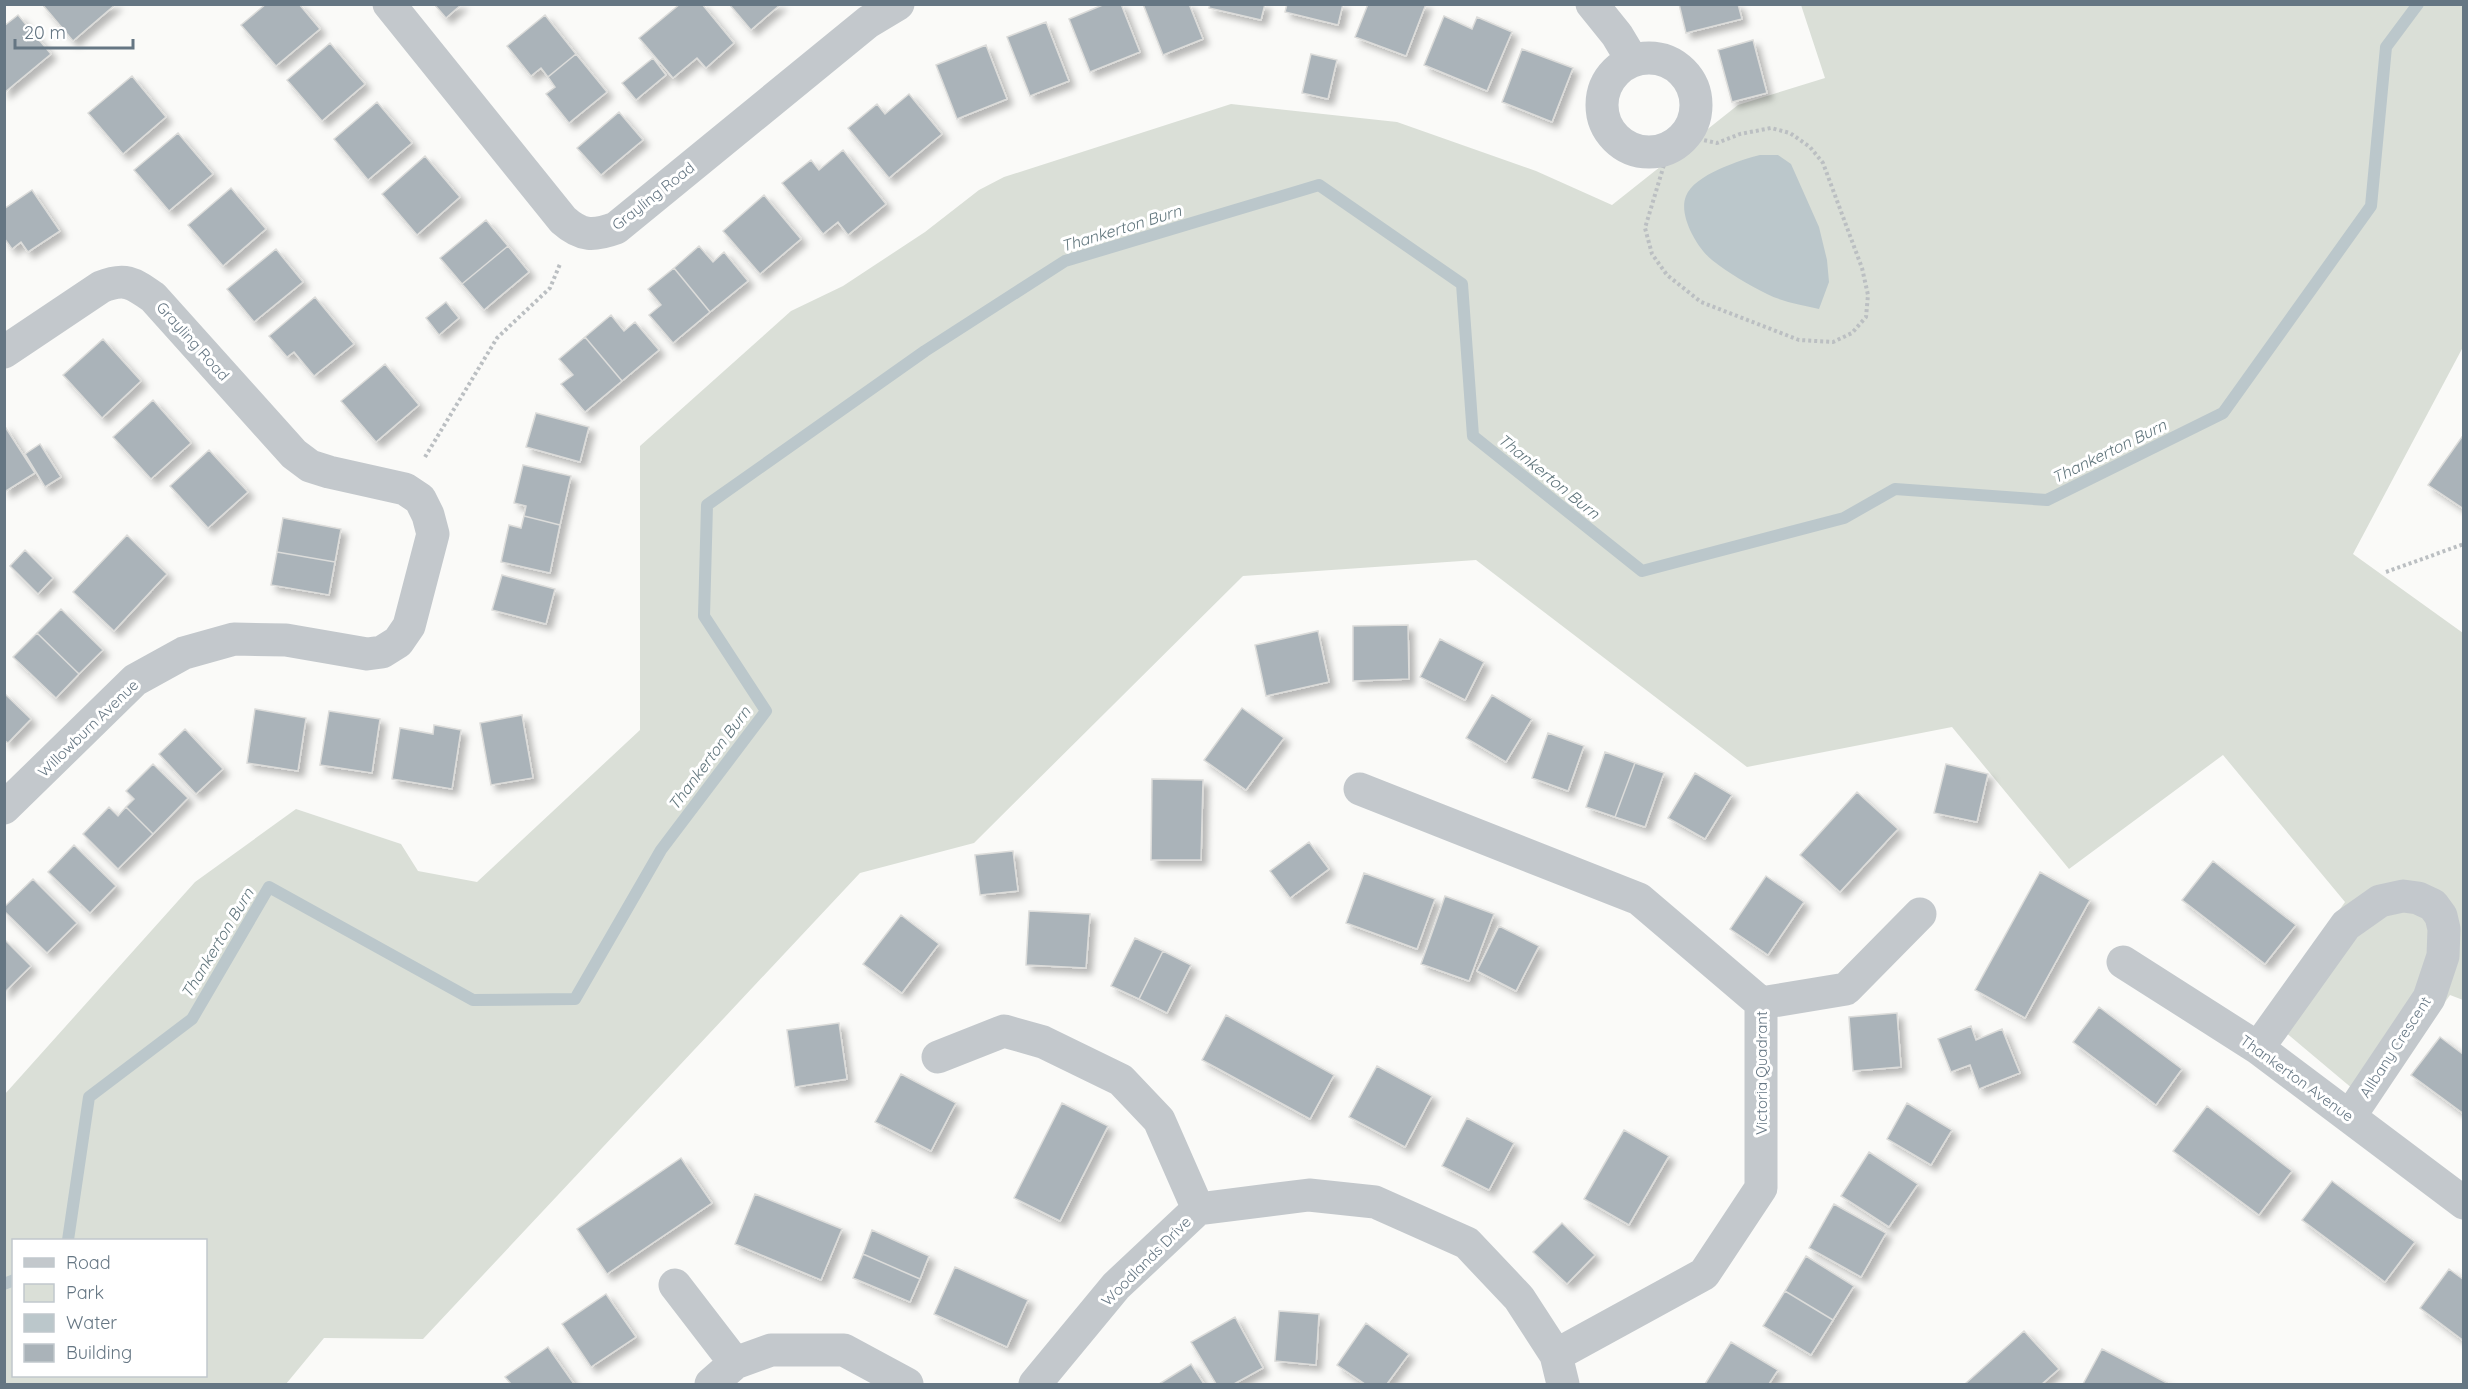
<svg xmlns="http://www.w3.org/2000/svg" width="2468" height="1389" viewBox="0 0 2468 1389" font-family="Quicksand,sans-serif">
<defs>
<filter id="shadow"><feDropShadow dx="5.5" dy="5.5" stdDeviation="3" flood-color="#0004"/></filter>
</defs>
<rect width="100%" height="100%" fill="#fafaf8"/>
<!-- green -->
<path fill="#dadfd7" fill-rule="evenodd" d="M1801 5H2463V347L2353 554 2463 633V1000L2450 995 2372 1105 2265 1015 2345 902 2223 755 2069 869 1952 727 1747 767 1476 560 1243 576 974 843 860 873 423 1339 324 1338 286 1384H5V1094L195 882 296 809 401 844 418 871 477 882 640 730V446L791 311 843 286 925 232 979 190 1004 177 1231 104 1397 122 1536 171 1612 205 1738 105 1825 78ZM14 1240H206V1376H14Z"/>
<!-- water -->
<path fill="#bbc7cb" d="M1760 155H1778L1791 164 1819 227 1827 260 1829 282 1819 309C1802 305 1783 302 1767 294 1749 285 1728 273 1712 260 1697 248 1678 215 1686 196 1694 175 1740 160 1760 155Z"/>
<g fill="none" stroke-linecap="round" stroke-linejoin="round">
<!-- stream -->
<path stroke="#bbc7cb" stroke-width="12" d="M68 1240 89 1097 192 1019 269 887 473 1000 575 999 661 850 766 711 704 616 707 505 925 351 1065 261 1319 185 1462 284 1473 436 1642 571 1844 518 1895 489 2047 500 2223 413 2371 206 2386 47 2418 4
M4 1284 14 1280"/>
</g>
<!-- building -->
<path fill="#aab3b9" stroke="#dcdcda" stroke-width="1.5" filter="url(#shadow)" d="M42 4H116L73 41Z
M266 4H299L320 29 276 66 241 25Z
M434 4H462L446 18Z
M680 4H702L734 43 706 68 697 58 673 78 639 38Z
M729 4H781L751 30Z
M1105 4H1121L1140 52 1090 72 1069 19Z
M1143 4H1189L1203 39 1163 55Z
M1210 4H1265L1261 20 1209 8Z
M1287 4H1343L1338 25 1285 12Z
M1368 4H1426L1406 56 1355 37Z
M1679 4H1738L1742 19 1686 33Z
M18 15 51 54 4 93V26Z
M545 15 576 54 548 77 541 68 531 76 507 46Z
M1444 16 1472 29 1477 17 1512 32 1487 91 1424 65Z
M1046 22 1069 81 1030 96 1007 37Z
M1753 40 1767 93 1732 102 1718 50Z
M330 43 365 84 322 121 287 80Z
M986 45 1007 99 957 119 936 65Z
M1522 49 1573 68 1552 122 1502 102Z
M576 54 607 92 569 123 546 94 555 87 548 77Z
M1311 54 1337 60 1328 99 1302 93Z
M653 58 666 75 636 100 622 83Z
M132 76 166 117 123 154 88 113Z
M909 94 942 134 889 178 848 128 877 104 885 114Z
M377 102 412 143 368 180 334 139Z
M619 112 643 140 601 175 577 148Z
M178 133 213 174 169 211 134 170Z
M843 150 886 204 848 235 838 222 823 234 782 183 811 160 819 170Z
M425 156 460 197 417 235 382 194Z
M231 188 266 229 223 266 188 225Z
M32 190 60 231 28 252 21 242 12 249 4 238V209Z
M764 195 801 239 760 274 723 231Z
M486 220 508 246 462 284 440 258Z
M508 246 529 272 484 310 462 284Z
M699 246 713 262 724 252 748 281 710 312 674 268Z
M276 249 303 282 254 322 227 289Z
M674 268 710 312 673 343 649 315 661 305 648 289Z
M315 297 354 344 314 376 294 352 287 357 269 336Z
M446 302 459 318 439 335 426 318Z
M611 315 624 331 635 322 659 350 622 381 585 337Z
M585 337 622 381 585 412 561 384 573 375 559 359Z
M103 339 141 381 102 418 63 375Z
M385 364 419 405 376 442 341 401Z
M153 400 191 443 151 479 113 437Z
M536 413 589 427 580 462 526 447Z
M4 425 35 473 6 491 4 489Z
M2464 434V509L2428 485Z
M40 444 61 477 45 487 25 454Z
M209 450 248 492 208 528 170 486Z
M523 465 571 476 560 525 524 516 526 506 514 503Z
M524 516 560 525 550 573 501 562 509 525 521 528Z
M283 518 341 529 335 562 277 552Z
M127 535 167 574 114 631 73 592Z
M25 550 53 578 38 594 10 566Z
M277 552 335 562 329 595 271 585Z
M502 575 555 589 546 624 492 610Z
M61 609 103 650 79 674 37 633Z
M1408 625 1409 679 1353 681V626Z
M1318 631 1329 682 1266 696 1255 645Z
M37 633 79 674 56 698 13 657Z
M1440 639 1484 662 1465 700 1420 677Z
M4 693 31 719 8 743 4 740Z
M1492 695 1532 719 1506 762 1466 738Z
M1242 708 1284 738 1246 790 1204 760Z
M255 709 306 718 298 771 247 763Z
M329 711 380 719 372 773 320 765Z
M522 715 533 778 491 785 480 723Z
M434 725 461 730 452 789 392 779 400 728 433 734Z
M185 729 223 769 196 794 159 754Z
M1548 733 1584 746 1568 791 1532 778Z
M1605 752 1635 763 1615 817 1586 807Z
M1635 763 1664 773 1645 827 1615 817Z
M153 764 188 798 153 834 126 807 134 799 126 791Z
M1946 764 1988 774 1977 822 1934 813Z
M1695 773 1732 795 1705 839 1668 818Z
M1152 779 1203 780 1201 860H1151Z
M1857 792 1898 829 1840 892 1800 855Z
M109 807 118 816 126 807 153 834 118 869 83 834Z
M1309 842 1329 869 1290 898 1270 871Z
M74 845 116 886 90 913 48 872Z
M1013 851 1018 891 980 895 975 855Z
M2213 861 2296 925 2265 964 2182 900Z
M2040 872 2090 900 2025 1018 1975 990Z
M1364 873 1435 899 1417 949 1346 923Z
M1766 876 1804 902 1768 955 1730 929Z
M33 879 77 923 47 953 4 911V907Z
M1445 896 1494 914 1469 981 1421 964Z
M1029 911 1090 914 1086 968 1026 965Z
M901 915 939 944 902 993 863 964Z
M1499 926 1539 946 1516 991 1477 971Z
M1135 938 1163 951 1139 999 1111 986Z
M4 939 31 966 4 993Z
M1163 951 1191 965 1167 1013 1139 999Z
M2099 1007 2182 1069 2156 1105 2073 1042Z
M1897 1013 1901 1067 1853 1071 1849 1017Z
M1226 1015 1334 1075 1310 1119 1202 1060Z
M839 1023 847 1079 795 1087 787 1030Z
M1971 1026 1976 1040 2002 1029 2020 1073 1979 1089 1970 1065 1951 1072 1938 1039Z
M2440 1037 2464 1055V1114L2411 1075Z
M1377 1066 1432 1096 1405 1147 1349 1117Z
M901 1074 956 1103 931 1151 875 1122Z
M1062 1103 1108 1126 1060 1221 1014 1198Z
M1907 1103 1952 1130 1931 1165 1887 1139Z
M2207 1106 2292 1171 2259 1215 2173 1151Z
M1467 1118 1514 1143 1489 1190 1442 1166Z
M1624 1130 1669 1156 1629 1225 1584 1199Z
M1869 1152 1918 1184 1889 1227 1841 1196Z
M681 1158 712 1203 607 1274 577 1229Z
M2332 1181 2415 1242 2385 1282 2302 1220Z
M755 1194 842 1229 821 1280 735 1244Z
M1834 1204 1886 1233 1861 1277 1809 1248Z
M1562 1223 1595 1255 1567 1284 1533 1252Z
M872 1230 929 1256 920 1279 863 1254Z
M863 1254 920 1279 910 1302 853 1278Z
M1806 1256 1854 1286 1833 1320 1785 1291Z
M955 1267 1028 1300 1007 1347 934 1314Z
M2449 1269 2464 1280V1341L2420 1308Z
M1785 1291 1833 1320 1811 1355 1763 1326Z
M606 1294 636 1337 591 1367 562 1324Z
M1279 1311 1319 1314 1316 1365 1275 1361Z
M1235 1317 1263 1368 1234 1384H1216L1191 1342Z
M1366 1323 1409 1354 1387 1384H1365L1337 1365Z
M2024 1331 2059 1369 2042 1384H1965Z
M1731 1342 1778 1370 1769 1384H1705Z
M548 1347 574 1384H511L505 1377Z
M2102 1349 2169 1384H2083Z
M1191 1364 1204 1384H1159Z"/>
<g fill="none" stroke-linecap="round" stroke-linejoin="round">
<!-- path -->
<path stroke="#bbbfc2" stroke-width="4" stroke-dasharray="3 3" stroke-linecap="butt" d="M1669 148 1645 228 1652 254 1667 275 1701 302 1799 340 1833 342 1852 333 1866 317 1868 295 1862 268 1823 163 1810 147 1790 133 1771 128 1740 134 1717 143 1685 136
M425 457 497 338 550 288 560 264
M2386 572 2464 544"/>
<!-- minor -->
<path stroke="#c3c8cc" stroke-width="33" d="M389 4 563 220C582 237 594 236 616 228L868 22 898 4
M1592 4 1617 35 1632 60
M1602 105a47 47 0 1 1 94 0a47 47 0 1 1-94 0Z
M4 352 101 287C125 277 133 283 153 297L294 454 310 466 329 472 405 489 420 499 428 515 433 534 409 626 398 642 382 652 367 654 286 640 234 639 184 653 135 680 4 808
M1360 789 1639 899 1761 1003V1188L1704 1274 1556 1355
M2123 962 2258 1048 2464 1203
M1761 1003 1846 989 1920 914
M2258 1048 2346 925 2380 901 2403 896 2418 898 2433 905 2441 916 2444 929 2443 956 2429 998 2350 1116
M938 1057 1004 1031 1043 1042 1121 1080 1159 1120 1198 1209
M675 1285 735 1363
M711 1384 735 1363 771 1350H844L907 1384
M1035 1384 1116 1286 1198 1209 1309 1195 1375 1202 1467 1243 1519 1298 1556 1355 1563 1384"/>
</g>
<g text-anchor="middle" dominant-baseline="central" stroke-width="6" stroke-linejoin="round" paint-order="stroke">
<!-- street labels -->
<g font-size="15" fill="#657683" stroke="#fff">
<text transform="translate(653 196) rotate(-38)">Grayling Road</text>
<text transform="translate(193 341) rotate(48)">Grayling Road</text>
<text transform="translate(88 728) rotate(-44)">Willowburn Avenue</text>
<text transform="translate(2395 1047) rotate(-57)">Allbany Crescent</text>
<text transform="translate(1761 1073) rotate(-90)">Victoria Quadrant</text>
<text transform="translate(2297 1078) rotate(36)">Thankerton Avenue</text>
<text transform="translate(1146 1261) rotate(-45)">Woodlands Drive</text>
</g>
<!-- water labels -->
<g font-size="16" font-style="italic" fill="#60757c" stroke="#fff">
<text transform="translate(1121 228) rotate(-17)">Thankerton Burn</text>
<text transform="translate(2109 451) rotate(-26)">Thankerton Burn</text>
<text transform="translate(1549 476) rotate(39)">Thankerton Burn</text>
<text transform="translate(709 758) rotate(-53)">Thankerton Burn</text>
<text transform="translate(217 943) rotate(-59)">Thankerton Burn</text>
</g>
</g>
<!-- border -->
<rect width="2468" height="1389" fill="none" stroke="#657683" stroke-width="12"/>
<!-- legend -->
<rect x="12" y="1239" width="195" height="138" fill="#ffffff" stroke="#c1c8cd" stroke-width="1.5"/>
<rect x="24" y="1258" width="30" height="9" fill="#c3c8cc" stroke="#c1c8cd" stroke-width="1.5"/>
<text x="66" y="1269" font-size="18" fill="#657683">Road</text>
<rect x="24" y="1284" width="30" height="18" fill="#dadfd7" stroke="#c1c8cd" stroke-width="1.5"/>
<text x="66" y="1299" font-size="18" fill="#657683">Park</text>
<rect x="24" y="1314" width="30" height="18" fill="#bbc7cb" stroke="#c1c8cd" stroke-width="1.5"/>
<text x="66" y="1329" font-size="18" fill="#657683">Water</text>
<rect x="24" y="1344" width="30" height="18" fill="#aab3b9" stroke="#c1c8cd" stroke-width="1.5"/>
<text x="66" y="1359" font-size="18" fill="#657683">Building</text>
<!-- scale -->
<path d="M15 39v9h118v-9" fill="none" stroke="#657683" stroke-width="3"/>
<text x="24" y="39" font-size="18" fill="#657683" stroke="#ffffff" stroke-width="4.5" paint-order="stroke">20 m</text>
</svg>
